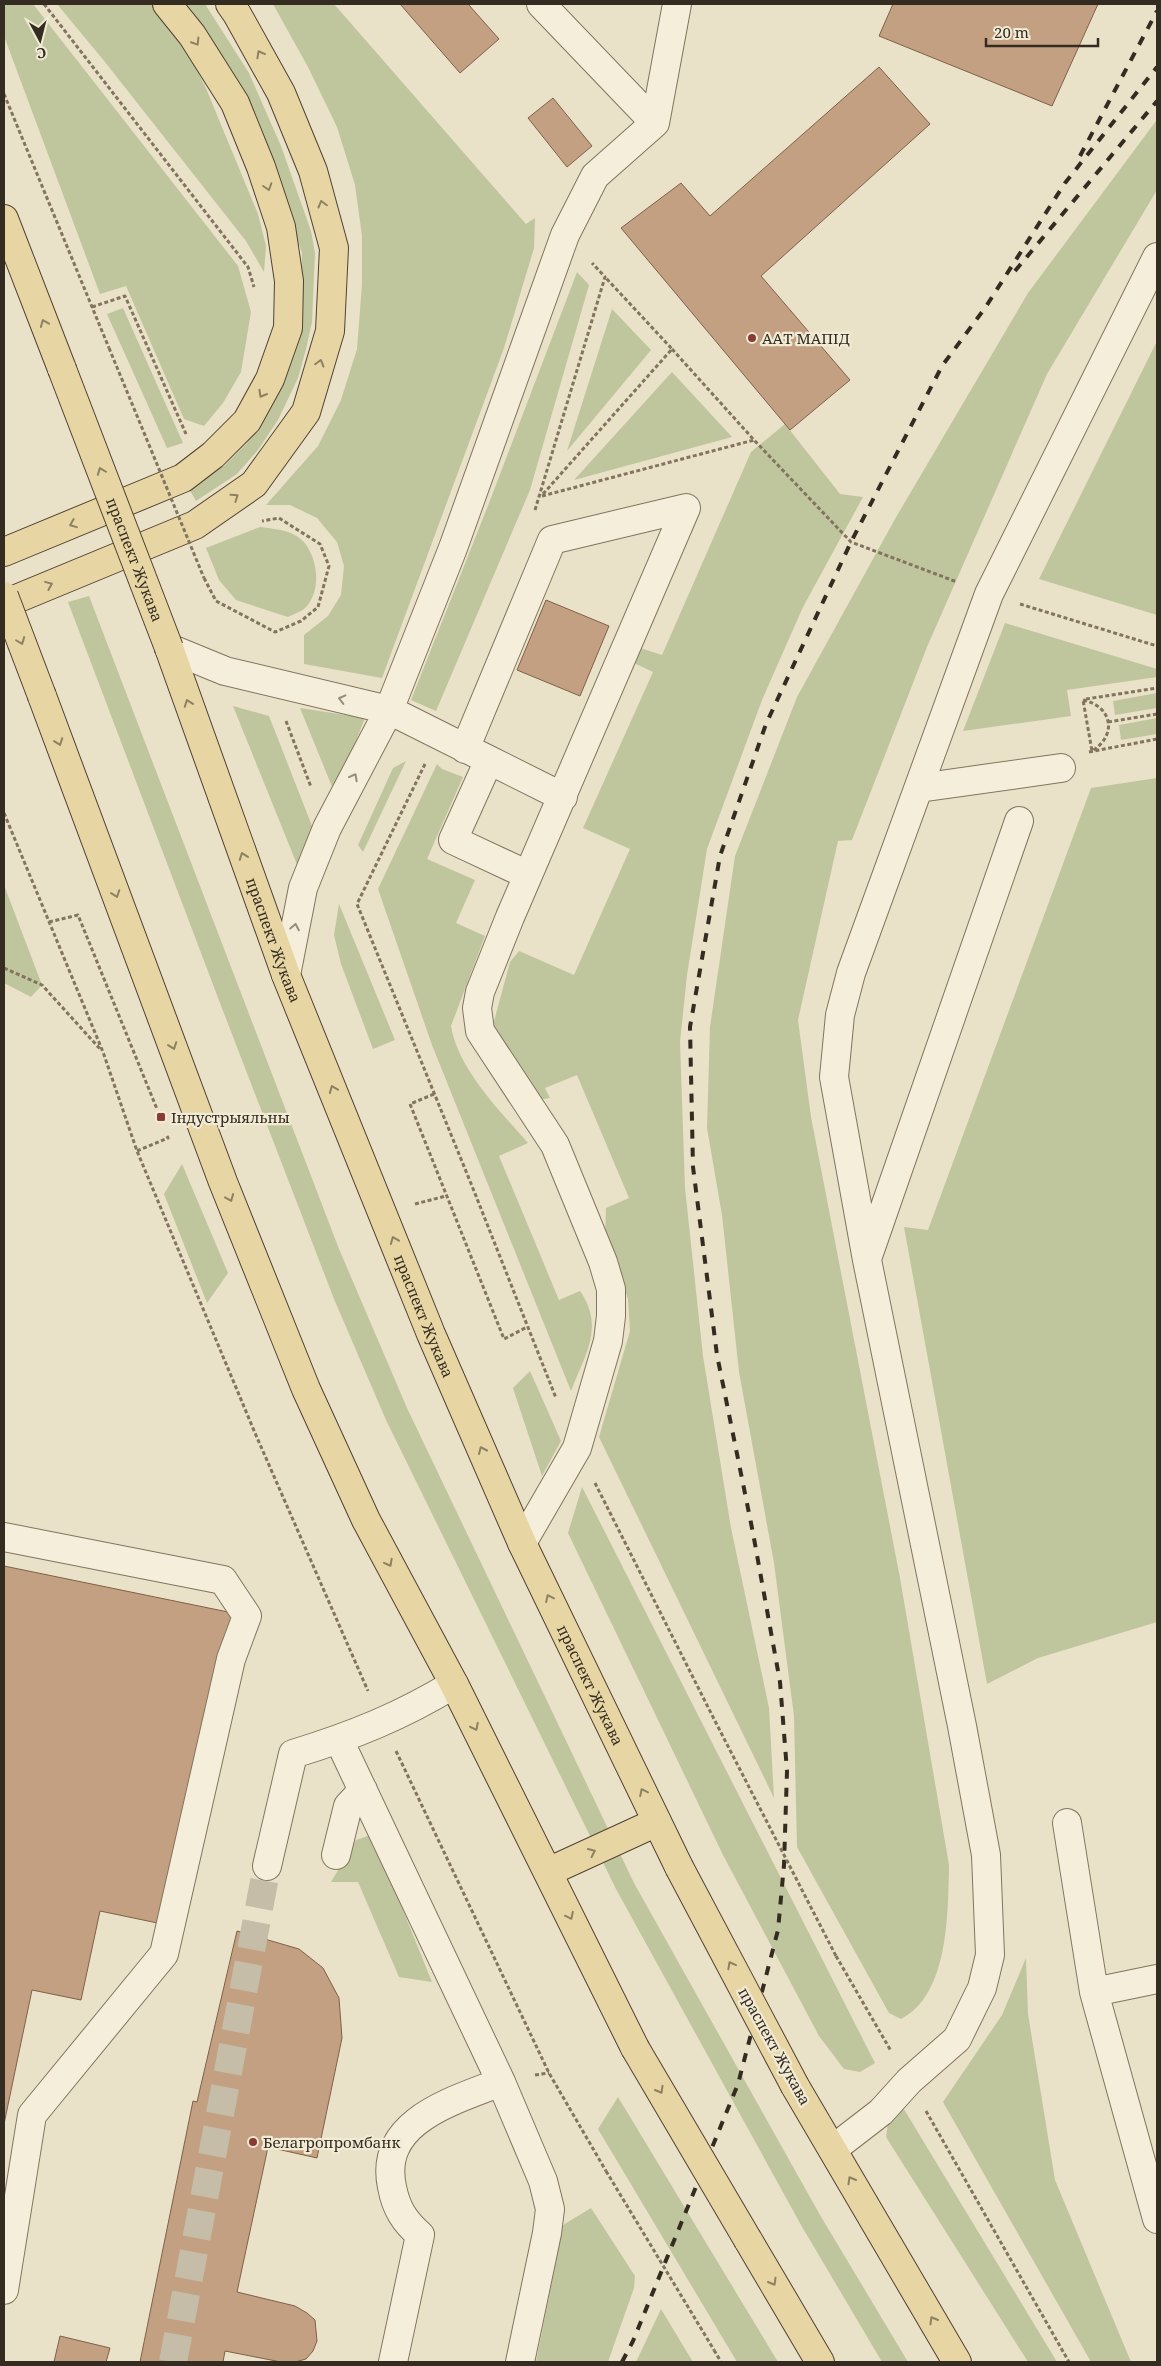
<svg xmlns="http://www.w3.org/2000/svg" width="1161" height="2366" viewBox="0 0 1161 2366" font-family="'Noto Serif',serif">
<rect width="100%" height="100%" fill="#e9e1c8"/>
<!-- green -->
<path fill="#bfc69d" d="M4 4H33L238 266 251 312 241 372 223 403 204 426 184 419 126 286 100 294 4 36Z
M57 4H156L175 26 205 86 258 214 266 246 264 272 246 241 105 62Z
M185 4H205L249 73 281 146 311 231 315 253 312 322 306 349 298 378 278 420 258 450 237 474 196 501 188 487 225 465 247 443 267 411 301 278 302 253 266 150 234 78 197 19Z
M273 4H334L526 224 535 218 534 248 504 348 382 678 304 664V635L328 616 341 595 344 566 337 542 317 518 290 505H266L318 446 341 400 357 349 362 284V236L355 185 337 127 308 67Z
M1156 121 1157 190 1047 374 927 647 852 840 838 841 798 1020 811 1117 900 1578 949 1865C948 1912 949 1995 901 2019L889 2013 797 1847 794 1716 774 1563 739 1372 722 1215 707 1128 710 1027 735 856 797 697 895 519 1028 293Z
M577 272 589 285 530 490 436 711 411 700 491 498Z
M123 308 183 443 167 448 107 314Z
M612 309 651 350 567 451Z
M1157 341V615L1039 579Z
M672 372 732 437 574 480Z
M785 424 840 494 863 497 803 607 762 700 707 849 687 975 680 1042 685 1188 703 1356 731 1528 769 1708 774 1798 599 1437 630 1331 628 1299 605 1236 606 1208 629 1198 577 1075 545 1088 550 1098 538 1100 490 1036 510 962 519 951 574 975 630 849 583 828 653 672 634 663 640 648 662 655 751 452Z
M260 527C275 529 293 530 304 542 318 559 322 591 305 608 301 612 293 614 288 617L236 600 219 580 206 548Z
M89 596 339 1249 407 1408 634 1883 820 2215 908 2362H882L801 2225 616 1889 386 1420 334 1299 220 1003 68 602Z
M1005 623 1157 669V677L1067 690 1071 716 963 731Z
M1157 693V708L1115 715 1113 701Z
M233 706 269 716 314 831 298 867Z
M300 708 365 718 335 794Z
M1157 718V734L1121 740 1119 725Z
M406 761 363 852 358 845 393 768Z
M437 764 442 769 463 777 427 859 475 880 456 923 485 936 451 1026C458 1069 500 1111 528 1143L499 1156 559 1300 580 1291C605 1327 585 1355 571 1391L432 1045 378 889Z
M1157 778V1622L1038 1658 987 1684 904 1227 928 1230 1091 788Z
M4 885 42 985 31 997 4 983Z
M339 904 395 1040 373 1049 341 964 334 935Z
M182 1164 228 1273 207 1303 164 1194Z
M530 1371 561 1441 542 1476 513 1388Z
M582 1487 875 2063 860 2072 844 2069 819 2036 723 1855 568 1533Z
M368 1836 375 1841 432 1982 399 1977 358 1882H331L356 1840Z
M1026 1958 1028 2014 1055 2180 1131 2362H1091L943 2102 1002 2015Z
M618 2097 778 2362H737L598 2129Z
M902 2106 1057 2362H1028L886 2137 888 2123Z
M591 2208 635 2276 634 2288 608 2362H536L563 2225Z
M661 2309 693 2362H636Z"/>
<!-- building -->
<path fill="#c3a082" stroke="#7f6148" d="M400 4H468L499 39 460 73Z
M893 4H1098L1052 106 879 36Z
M879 67 930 124 761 276 850 380 790 430 621 228 681 183 710 216Z
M553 98 592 146 567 167 528 118Z
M546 600 609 626 580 696 517 670Z
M4 1566 233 1613 167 1925 100 1911 81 2000 32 1990 4 2124Z
M237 1931 299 1949 323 1968 339 1998 342 2038 317 2158 268 2147 237 2292 295 2306 307 2313 315 2320 317 2341 313 2351 306 2359 295 2362H281L225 2351 223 2362H140L193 2101 197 2102Z
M60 2336 110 2348 106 2362H54Z"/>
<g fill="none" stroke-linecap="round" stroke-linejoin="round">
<!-- minor-tunnel -->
<path stroke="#c5bda7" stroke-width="28" stroke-dasharray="28 14" stroke-linecap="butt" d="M173 2362 267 1866"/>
<!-- minor casing -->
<g stroke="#83745f" stroke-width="30">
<path id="minor" d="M541 4 655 123
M169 648 225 671 389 710 489 760
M465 749 552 540 686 508 510 917 480 992 477 1008 480 1031 555 1145 603 1262 611 1289V1316L608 1341 577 1448 522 1543
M919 788 1061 768
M528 875 453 840 489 760 563 797
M286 975 303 888 327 828 389 710 453 548 565 235 595 176 655 123 677 4
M868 1256 1019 821
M4 1537 223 1580 247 1616 231 1659 164 1954 32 2115 4 2290
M339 1740 501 2082C453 2101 378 2121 392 2187 396 2208 404 2221 420 2235L393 2362
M1067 1823 1094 1992
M336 1855 348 1806 363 1790
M267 1866 293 1754C352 1736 402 1716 454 1684
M1157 1979 1094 1992 1157 2219
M501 2082 543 2181 550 2209 547 2233 520 2362
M833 2149 881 2112 909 2081 957 2039 982 1988 990 1955 986 1855 962 1726 867 1260 834 1077 840 1015 851 973 989 594 1157 257"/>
</g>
<!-- major casing -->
<g stroke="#514233" stroke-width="30">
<g id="major">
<path d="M4 219 62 369"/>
<path d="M4 552 183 478 213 455 247 421 270 379 288 328 289 281 281 227 261 167 235 103 192 35 167 4"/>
<path d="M4 604 195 525 254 484 306 412 330 331 334 248 313 171 281 93 237 14 230 4"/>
<path id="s1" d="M169 648 286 975 431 1334 522 1543 679 1867"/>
<path d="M42 696 223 1182 306 1389 366 1520 454 1684 635 2048"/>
<path d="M548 1872 657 1822"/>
<path d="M795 2086 957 2362"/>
<path d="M748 2240 820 2362"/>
</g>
</g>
<!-- path -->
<path stroke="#83745f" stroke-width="3" stroke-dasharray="4 2.5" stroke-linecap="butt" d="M44 4 248 267 254 287
M4 94 109 348
M92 307 125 296 186 434
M672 349 754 440 851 542 957 582
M543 494 672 349 605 277
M542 496 754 440
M535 510 605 277 592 263
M204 578 216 601 275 632 301 621 318 607 329 566 320 544 279 518 262 521
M1020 604 1157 646
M1086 699 1157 688
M1083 700C1112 706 1118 735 1092 751Z
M286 721 311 787
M1108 722 1157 714
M1089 752 1157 739
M425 764 357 904 472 1186 556 1398
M4 813 103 1052 137 1151 255 1433 368 1691
M49 922 78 915 157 1109
M4 968 42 985 101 1050
M434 1094 410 1104 504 1339 527 1327
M137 1151 168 1138 167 1136
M415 1204 446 1196
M595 1483 715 1721
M396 1751 549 2073 606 2171
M836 1956 891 2051
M535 2075 549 2073
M926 2111 1069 2362
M714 2350 721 2362"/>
<!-- minor -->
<use href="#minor" stroke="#f5eeda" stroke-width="28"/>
<!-- major -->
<use href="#major" stroke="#e7d6a4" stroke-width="28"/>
<!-- rail -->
<path stroke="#352c21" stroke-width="4" stroke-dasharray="9 9" stroke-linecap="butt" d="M1080 156 1157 11
M1015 271 1157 101
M622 2362 633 2341 738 2084 778 1930 784 1865 787 1771 780 1682 753 1533 717 1355 693 1167 690 1027 720 856 766 724 851 542 942 366 985 308 1065 183 1157 67"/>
<!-- major-bridge casing -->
<g stroke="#514233" stroke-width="30" stroke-linecap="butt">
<g id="major-bridge">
<path id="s2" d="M62 369 169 648"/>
<path d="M4 596 42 696"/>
<path d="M679 1867 795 2086"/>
<path d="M635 2048 748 2240"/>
</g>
</g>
<!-- path-bridge -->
<path stroke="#83745f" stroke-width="3" stroke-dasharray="4 2.5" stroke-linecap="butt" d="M109 348 204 578
M715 1721 836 1956
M606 2171 714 2350"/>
<!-- major-bridge -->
<use href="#major-bridge" stroke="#e7d6a4" stroke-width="28"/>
</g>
<!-- one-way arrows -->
<defs><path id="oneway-chevron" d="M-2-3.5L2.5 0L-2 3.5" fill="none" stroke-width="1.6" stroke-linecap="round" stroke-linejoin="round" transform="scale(1.25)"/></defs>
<g stroke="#8e8162">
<use href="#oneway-chevron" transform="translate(196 42) rotate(58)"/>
<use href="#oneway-chevron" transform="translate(260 54) rotate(-119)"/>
<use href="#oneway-chevron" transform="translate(268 187) rotate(72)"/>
<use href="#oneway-chevron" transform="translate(322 204) rotate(-105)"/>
<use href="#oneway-chevron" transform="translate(44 323) rotate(-112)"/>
<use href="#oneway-chevron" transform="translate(320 363) rotate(-74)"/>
<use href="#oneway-chevron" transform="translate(262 394) rotate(120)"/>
<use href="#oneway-chevron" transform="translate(101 471) rotate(-111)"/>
<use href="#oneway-chevron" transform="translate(235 497) rotate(-35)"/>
<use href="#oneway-chevron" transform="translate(73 524) rotate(158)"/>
<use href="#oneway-chevron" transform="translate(49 585) rotate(-22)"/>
<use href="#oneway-chevron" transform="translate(21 641) rotate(69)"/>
<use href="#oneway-chevron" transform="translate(188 703) rotate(-110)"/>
<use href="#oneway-chevron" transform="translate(59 742) rotate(70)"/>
<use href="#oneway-chevron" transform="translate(243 856) rotate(-110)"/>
<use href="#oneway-chevron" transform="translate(116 894) rotate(70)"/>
<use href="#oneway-chevron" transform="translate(173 1046) rotate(70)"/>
<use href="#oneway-chevron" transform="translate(333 1089) rotate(-112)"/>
<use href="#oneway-chevron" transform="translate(230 1198) rotate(68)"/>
<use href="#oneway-chevron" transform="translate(394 1240) rotate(-112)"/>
<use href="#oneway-chevron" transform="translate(482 1450) rotate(-114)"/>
<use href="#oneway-chevron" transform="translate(389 1563) rotate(62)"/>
<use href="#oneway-chevron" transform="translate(549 1598) rotate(-116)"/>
<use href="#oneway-chevron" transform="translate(475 1727) rotate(63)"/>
<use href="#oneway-chevron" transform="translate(643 1792) rotate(-116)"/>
<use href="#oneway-chevron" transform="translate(592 1852) rotate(-25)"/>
<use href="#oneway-chevron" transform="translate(570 1916) rotate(64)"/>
<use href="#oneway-chevron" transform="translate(731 1965) rotate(-118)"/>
<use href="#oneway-chevron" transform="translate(660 2090) rotate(60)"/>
<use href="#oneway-chevron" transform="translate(851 2180) rotate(-120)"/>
<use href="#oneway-chevron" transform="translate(773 2282) rotate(60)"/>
<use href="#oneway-chevron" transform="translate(933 2320) rotate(-120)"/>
</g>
<g stroke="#958d7e">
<use href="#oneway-chevron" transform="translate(342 699) rotate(-166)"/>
<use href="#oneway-chevron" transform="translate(354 777) rotate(-62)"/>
<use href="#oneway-chevron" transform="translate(295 927) rotate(-79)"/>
</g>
<!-- markers -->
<g fill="#8b3a36" stroke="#f1ebd6" stroke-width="2">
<circle cx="752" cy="338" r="5"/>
<rect x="156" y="1112" width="10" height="10" rx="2.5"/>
<circle cx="253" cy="2142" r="5"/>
</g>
<g text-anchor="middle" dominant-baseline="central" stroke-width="4.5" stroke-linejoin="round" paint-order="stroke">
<!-- poi labels -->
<g font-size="15" fill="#352c21" stroke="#f1ebd6" text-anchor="start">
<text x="762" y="338">ААТ МАПІД</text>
<text x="171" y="1117">Індустрыяльны</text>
<text x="263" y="2142">Белагропромбанк</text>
</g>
<!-- street labels -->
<g font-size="15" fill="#352c21" stroke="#f1ebd6">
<text stroke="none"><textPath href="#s2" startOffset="204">праспект Жукава</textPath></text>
<text stroke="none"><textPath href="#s1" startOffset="310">праспект Жукава</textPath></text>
<text stroke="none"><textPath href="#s1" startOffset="715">праспект Жукава</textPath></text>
<text stroke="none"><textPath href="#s1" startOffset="1120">праспект Жукава</textPath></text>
<text transform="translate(775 2046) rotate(61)">праспект Жукава</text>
</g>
</g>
<!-- border -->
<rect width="1161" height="2366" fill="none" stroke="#352c21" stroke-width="10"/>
<!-- north arrow -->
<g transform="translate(40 40) rotate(173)" stroke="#f1ebd6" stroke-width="4" paint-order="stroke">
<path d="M0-4L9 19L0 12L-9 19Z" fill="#352c21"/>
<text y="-8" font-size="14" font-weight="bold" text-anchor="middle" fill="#352c21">С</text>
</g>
<!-- scale -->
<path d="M986 38v8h112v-8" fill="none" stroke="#352c21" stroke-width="2.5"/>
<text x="994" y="38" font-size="15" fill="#352c21" stroke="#f1ebd6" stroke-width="4" paint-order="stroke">20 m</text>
</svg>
